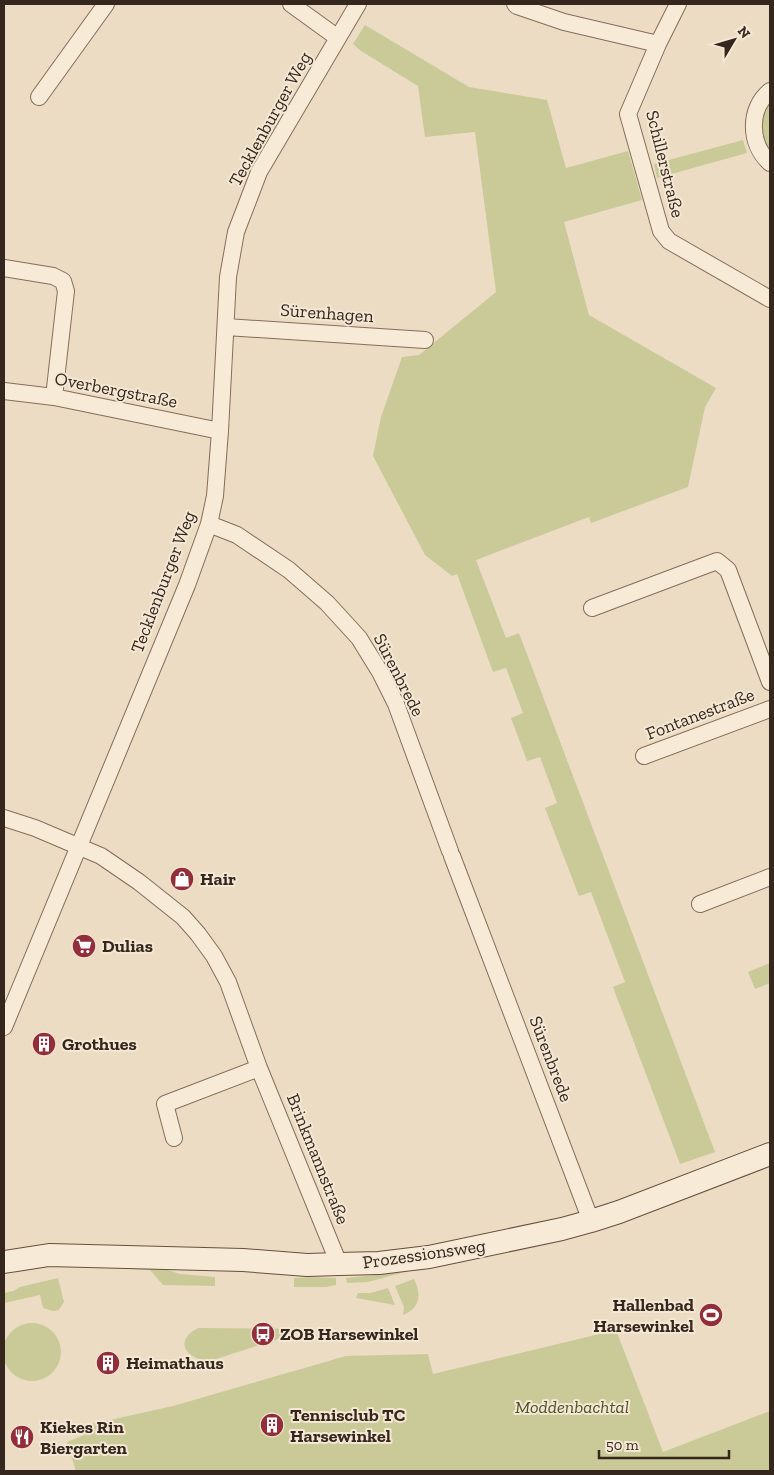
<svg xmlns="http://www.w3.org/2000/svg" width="774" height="1475" viewBox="0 0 774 1475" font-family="'Zilla Slab',serif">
<rect width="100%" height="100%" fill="#ecdcc4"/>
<!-- green -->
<path fill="#c9ca98" d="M365 25 469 87 547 100 566 168 628 151 642 200 564 222 589 315 716 388 705 407 688 487 591 523 589 517 476 560 506 638 519 633 715 1152 680 1164 613 987 625 982 591 892 579 896 545 808 557 803 540 757 527 761 511 718 523 713 506 668 493 672 457 574 452 576 425 555 373 456 381 417 402 357 419 355 496 292 475 132 425 137 418 86 361 51 353 44Z
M770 104V152C761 135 759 121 770 104Z
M743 140 747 153 657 178 654 164Z
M770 963V983L755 989 748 972Z
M132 1266H156L180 1274 215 1277V1286L163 1285 150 1270 132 1269Z
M405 1272 368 1282 347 1283 346 1278Z
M312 1277 336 1278V1285L326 1287H294V1278Z
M58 1278 64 1302 59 1310 53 1311 43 1308 40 1295 4 1303V1293L13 1291 20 1287Z
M414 1279C422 1295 420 1308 403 1315L404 1307 395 1286Z
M388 1288 395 1305 356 1298 358 1293H370Z
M3 1352a29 29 0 1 1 58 0a29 29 0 1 1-58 0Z
M198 1328 309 1329 210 1361C186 1360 173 1341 198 1328Z
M616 1330 663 1452 770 1411V1471H76L67 1442 84 1435 92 1424 173 1406 346 1356 428 1354 433 1374Z"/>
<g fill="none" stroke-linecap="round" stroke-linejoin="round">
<!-- street casing -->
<g stroke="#866d5b" stroke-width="18">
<path id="street" d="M291 4 338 38
M515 4 517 6 564 22 658 44
M678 4 658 44 628 114 661 231 669 241 770 299
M770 91C748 109 749 144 770 163
M39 97 106 4
M4 268 53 276 63 281 66 291 54 397
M226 327 425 340
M4 391 54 397 220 431
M209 524 237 535 289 570 327 603 359 638 380 672 396 704 450 851
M592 608 717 561 728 570 770 682
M644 756 770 709
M4 818 35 828 101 856 139 882 183 917 198 934 214 956 228 982 259 1068 339 1264
M452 856 591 1221
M700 904 770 877
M4 1027 187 585 209 524 215 496 220 431 228 277 236 232 259 172 358 4
M174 1138 165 1104 259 1068"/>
</g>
<!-- secondary casing -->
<g stroke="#684f3e" stroke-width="24">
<path id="secondary" d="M4 1262 49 1255 243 1260 307 1265 339 1264 379 1263 429 1257 562 1229 591 1221 619 1212 770 1154"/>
</g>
<!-- street -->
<use href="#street" stroke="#f7ead7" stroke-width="16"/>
<!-- secondary -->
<use href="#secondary" stroke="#f7ead7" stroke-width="22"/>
</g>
<!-- icons -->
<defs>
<g id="shop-disc" transform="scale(1.25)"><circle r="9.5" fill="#922e39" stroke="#f4e7d3"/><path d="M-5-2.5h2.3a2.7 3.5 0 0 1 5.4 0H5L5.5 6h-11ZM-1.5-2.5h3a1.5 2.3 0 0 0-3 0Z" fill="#fff"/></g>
<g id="supermarket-disc" transform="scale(1.25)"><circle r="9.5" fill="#922e39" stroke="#f4e7d3"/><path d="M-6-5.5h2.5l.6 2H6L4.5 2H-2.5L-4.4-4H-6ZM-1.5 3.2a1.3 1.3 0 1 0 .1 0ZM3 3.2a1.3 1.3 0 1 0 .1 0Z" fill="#fff"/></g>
<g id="building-disc" transform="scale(1.25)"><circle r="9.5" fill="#922e39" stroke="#f4e7d3"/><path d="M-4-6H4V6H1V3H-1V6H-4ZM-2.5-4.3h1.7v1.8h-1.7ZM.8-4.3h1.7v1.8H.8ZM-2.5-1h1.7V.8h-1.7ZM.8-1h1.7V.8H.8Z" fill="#fff"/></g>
<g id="stadium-disc" transform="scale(1.25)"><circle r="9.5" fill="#922e39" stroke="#f4e7d3"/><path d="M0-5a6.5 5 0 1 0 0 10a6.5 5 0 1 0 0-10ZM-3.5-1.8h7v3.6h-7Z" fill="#fff"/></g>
<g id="bus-disc" transform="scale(1.25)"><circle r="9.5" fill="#922e39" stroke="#f4e7d3"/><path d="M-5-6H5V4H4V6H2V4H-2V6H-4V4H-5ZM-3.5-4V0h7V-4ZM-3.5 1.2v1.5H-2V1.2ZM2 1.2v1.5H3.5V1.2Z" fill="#fff"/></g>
<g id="restaurant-disc" transform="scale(1.25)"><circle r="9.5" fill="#922e39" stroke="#f4e7d3"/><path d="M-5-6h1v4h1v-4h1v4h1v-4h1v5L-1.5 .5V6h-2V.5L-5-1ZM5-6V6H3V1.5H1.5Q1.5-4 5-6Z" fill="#fff"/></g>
</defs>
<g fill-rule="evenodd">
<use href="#shop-disc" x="182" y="879"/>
<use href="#supermarket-disc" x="84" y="946"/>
<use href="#building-disc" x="44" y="1044"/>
<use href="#stadium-disc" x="711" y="1315"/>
<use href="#bus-disc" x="263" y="1334"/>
<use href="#building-disc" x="108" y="1363"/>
<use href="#building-disc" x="272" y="1425"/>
<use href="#restaurant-disc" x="22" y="1437"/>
</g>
<g text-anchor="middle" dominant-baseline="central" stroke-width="4" stroke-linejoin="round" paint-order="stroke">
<!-- street labels -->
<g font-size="18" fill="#36271e" stroke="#f4e7d3">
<text transform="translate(270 119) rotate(-61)">Tecklenburger Weg</text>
<text transform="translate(665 164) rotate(76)">Schillerstraße</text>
<text transform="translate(327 313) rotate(4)">Sürenhagen</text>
<text transform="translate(116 390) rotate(11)">Overbergstraße</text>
<text transform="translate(163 582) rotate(-69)">Tecklenburger Weg</text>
<text transform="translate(399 675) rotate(63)">Sürenbrede</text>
<text transform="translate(700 714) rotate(-21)">Fontanestraße</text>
<text transform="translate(551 1059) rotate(69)">Sürenbrede</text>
<text transform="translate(318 1159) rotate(68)">Brinkmannstraße</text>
<text transform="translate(424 1254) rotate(-8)">Prozessionsweg</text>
</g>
<!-- poi labels -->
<g font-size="18" font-weight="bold" fill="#36271e" stroke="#f4e7d3" text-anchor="start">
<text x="200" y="879">Hair</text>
<text x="102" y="946">Dulias</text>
<text x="62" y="1044">Grothues</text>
<text x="694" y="1305" text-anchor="end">Hallenbad<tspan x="694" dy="21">Harsewinkel</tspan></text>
<text x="280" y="1334">ZOB Harsewinkel</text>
<text x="126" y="1363">Heimathaus</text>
<text x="290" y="1415">Tennisclub TC<tspan x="290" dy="21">Harsewinkel</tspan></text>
<text x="40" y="1427">Kiekes Rin<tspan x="40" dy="21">Biergarten</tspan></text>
</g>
<!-- park labels -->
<g font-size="18" font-style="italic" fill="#4c5226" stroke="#f4e7d3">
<text x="572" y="1407">Moddenbachtal</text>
</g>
</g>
<!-- border -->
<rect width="774" height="1475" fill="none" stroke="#36271e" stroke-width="10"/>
<!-- north arrow -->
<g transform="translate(734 40) rotate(52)" stroke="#f4e7d3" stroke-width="4" paint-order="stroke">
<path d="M0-4L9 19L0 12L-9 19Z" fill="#36271e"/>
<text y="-8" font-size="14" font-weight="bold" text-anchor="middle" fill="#36271e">N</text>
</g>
<!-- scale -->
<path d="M599 1450v8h130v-8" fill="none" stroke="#36271e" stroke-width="2.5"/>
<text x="606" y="1450" font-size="15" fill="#36271e" stroke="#f4e7d3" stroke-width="4" paint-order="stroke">50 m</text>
</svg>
